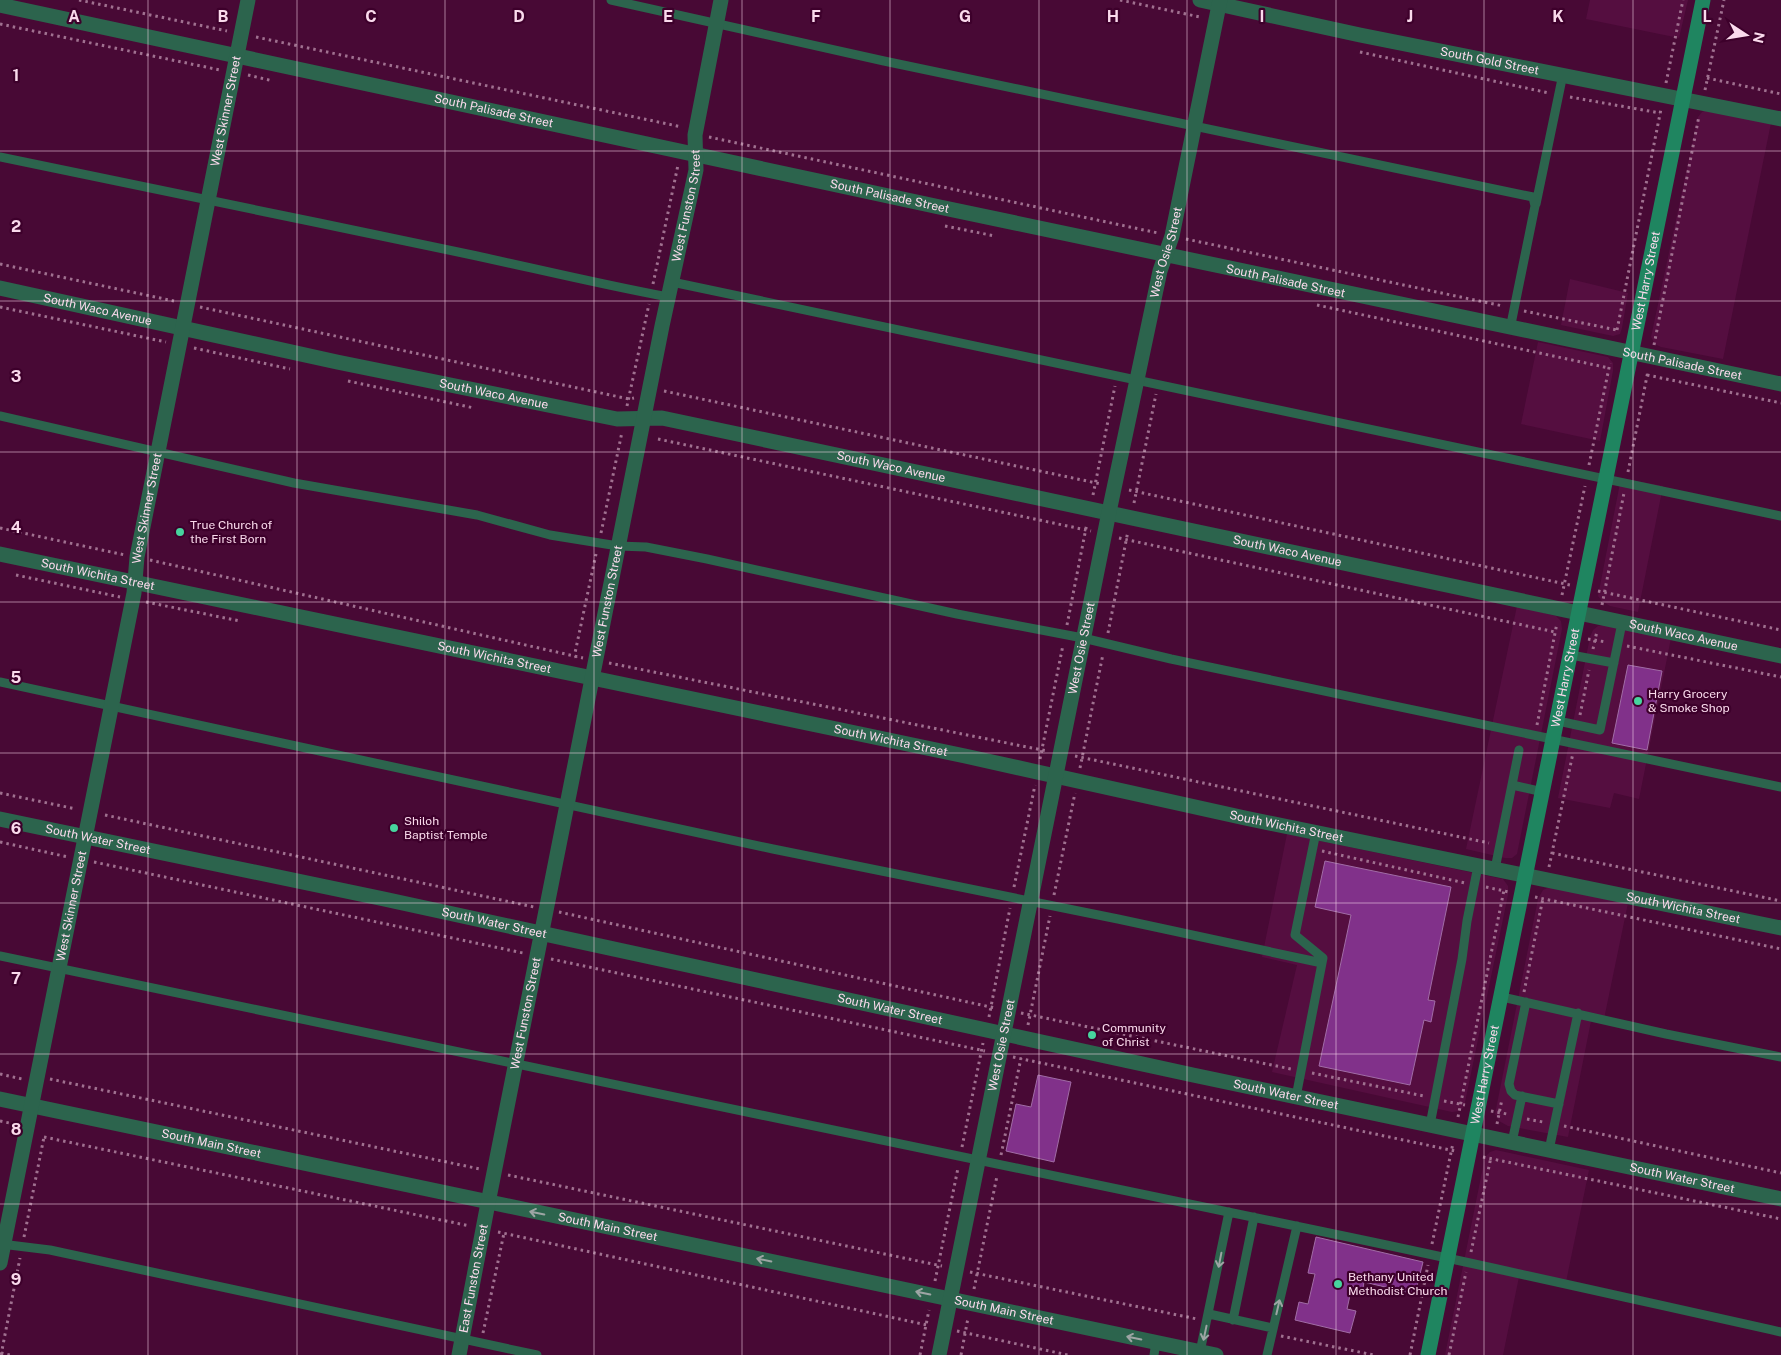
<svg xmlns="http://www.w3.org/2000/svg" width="1781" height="1355" viewBox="0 0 1781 1355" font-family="'Public Sans',sans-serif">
<rect width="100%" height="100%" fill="#480935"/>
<!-- built -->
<path fill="#550e40" d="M1590 0H1688L1679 38 1586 19Z
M1709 109 1771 123 1723 359 1661 347 1655 344 1651 337 1698 117 1702 112Z
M1570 279 1628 293 1622 328 1620 334 1613 336 1561 325Z
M1538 342 1608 357 1613 363V371L1600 441 1521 424Z
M1621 478 1663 486 1638 612 1610 606 1602 601 1598 596Z
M1517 606 1556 616 1561 621 1562 629 1517 854 1512 858H1505L1466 849Z
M1604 625 1671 638 1639 799 1614 793 1610 808 1558 798 1590 637 1593 630 1598 626Z
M1287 834 1503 879 1508 886V895L1464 1107 1459 1111 1452 1112 1272 1072 1297 965 1262 957Z
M1550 887 1628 903 1604 1019 1592 1016 1568 1137 1508 1126 1499 1121 1495 1114 1538 899 1543 890Z
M1496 1150 1589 1170 1566 1282 1520 1272 1503 1355H1445L1485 1157 1490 1152Z"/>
<!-- building -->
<path fill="#81318a" stroke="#a16ca6" d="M1628 665 1662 671 1647 750 1612 743Z
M1325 861 1451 887 1428 1000 1435 1001 1431 1022 1424 1020 1410 1085 1319 1066 1351 915 1315 907Z
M1038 1075 1071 1082 1054 1162 1006 1151 1016 1104 1031 1107Z
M1316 1237 1423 1262 1415 1294 1364 1282 1363 1288 1352 1286 1347 1309 1356 1311 1350 1333 1295 1320 1299 1302 1308 1304 1315 1274 1308 1273Z"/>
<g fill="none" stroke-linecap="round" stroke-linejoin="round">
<!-- path -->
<path stroke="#a07190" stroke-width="3" stroke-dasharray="2.5 4" stroke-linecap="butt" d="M79 0 227 31
M1120 0 1200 17
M0 24 220 70
M256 37 682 127
M1360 52 1549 93
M248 75 273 81
M1707 78 1781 94
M1666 83 1683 0
M1705 90 1724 0
M1570 97 1660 113
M709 137 1158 233
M945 226 995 236
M1186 239 1503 306
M0 264 174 301
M653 284 678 165
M1317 305 1609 368
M0 307 166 342
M200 307 629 399 634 398
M1524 311 1617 330
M1617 330 1661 109
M1654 345 1699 116
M194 348 290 369
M1647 375 1781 403
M348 381 474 408
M664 391 1101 484
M627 406 649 304
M658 439 1091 531
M1589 465 1610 363
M1628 472 1648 371
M1129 490 1570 585
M1093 495 1115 386
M1134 503 1156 394
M0 528 125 555
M601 533 622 432
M1119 538 1555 632
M150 560 583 658
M16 575 120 597
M1598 591 1781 630
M1562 595 1585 486
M146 602 240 621
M1602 605 1624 493
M1067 625 1087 523
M1108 633 1128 531
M1588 639 1606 642
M1627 646 1781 677
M1593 649 1597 631
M576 658 575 653 596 554
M609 663 1047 751
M1580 715 1589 670
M1537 725 1557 623
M1075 756 1489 843
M1040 759 1063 645
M1080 768 1103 654
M0 793 76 809
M105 815 534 907
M0 842 68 857
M1322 851 1465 883
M1552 853 1781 901
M94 862 523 953
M1549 867 1573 753
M1014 887 1035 785
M1486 887 1509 892
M1054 895 1075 793
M1535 897 1781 949
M559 912 995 1008
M551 959 985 1051
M1524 992 1543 898
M1021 1013 1291 1069
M989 1017 1010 908
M1028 1025 1050 916
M1013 1057 1455 1151
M1312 1073 1424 1096
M0 1074 22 1079
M50 1079 480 1169
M1444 1101 1465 1105
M1491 1111 1507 1114
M1458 1117 1504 890
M1527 1119 1543 1122
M0 1121 14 1124
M1497 1124 1502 1099
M1564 1126 1781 1173
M44 1137 470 1226
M962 1147 983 1043
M1001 1155 1021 1058
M1483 1157 1781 1219
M508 1175 942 1266
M498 1232 927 1325
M24 1237 44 1137
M1432 1244 1453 1143
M1471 1252 1491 1157
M970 1272 1197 1319
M935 1281 958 1168
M974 1289 997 1176
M957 1331 1068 1355
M483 1333 504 1233
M1281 1336 1374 1355
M1 1353 10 1355
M1 1355 20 1258
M920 1355 929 1310
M961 1355 968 1318
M1410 1355 1428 1265
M1449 1355 1466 1272"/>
<!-- lane -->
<path stroke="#2c644d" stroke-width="9" d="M611 0 884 61 1533 197 1535 206 1510 329
M0 157C159 189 318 223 477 256 541 270 604 285 668 297
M1536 204 1563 74
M672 282 1781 516
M0 416 294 483 477 515 550 535 618 546 646 547 707 559 957 614 1083 638 1171 659 1781 787
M1571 655 1614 663
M0 682 773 849 1118 919 1322 963
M1558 721 1600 730 1622 623
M1512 785 1543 792
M1495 869 1519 750
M0 956C444 1050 890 1141 1334 1234 1484 1265 1632 1299 1781 1332
M1502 997 1666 1034 1781 1057
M1526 1002 1509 1084 1511 1091 1515 1095 1559 1104
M1296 1097 1323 958 1295 935 1316 832
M1430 1125 1462 959 1467 921 1478 866
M1512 1142 1522 1096
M1549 1150 1578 1013
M1 1244 50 1250 537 1355
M1209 1314 1273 1328
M1233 1320 1254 1217
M1200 1352 1229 1212
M1154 1355 1156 1342
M1267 1355 1297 1226"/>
<!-- street -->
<g stroke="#2c644d" stroke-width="15">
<path id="s1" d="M1200 0 1360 35 1781 119"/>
<path id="s2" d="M0 5C594 131 1186 263 1781 384"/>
<path id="s3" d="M0 288 337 362 617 419 662 418 1781 656"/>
<path id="s4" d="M0 554 965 756 1245 818 1781 928"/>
<path id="s5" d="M0 819 384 899 1193 1075 1781 1199"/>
<path id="s6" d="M0 1099 1216 1355"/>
<path id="s7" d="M0 1263 134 593 137 557 248 0"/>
<path id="s8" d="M459 1355 488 1203 662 326 696 170 695 135 721 0"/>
<path id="s9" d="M939 1355 1109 512 1160 271 1172 236 1220 0"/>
</g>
<!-- secondary -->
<path stroke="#1f8560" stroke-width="15" id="s10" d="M1428 1355 1703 0"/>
</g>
<!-- one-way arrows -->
<defs><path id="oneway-shaft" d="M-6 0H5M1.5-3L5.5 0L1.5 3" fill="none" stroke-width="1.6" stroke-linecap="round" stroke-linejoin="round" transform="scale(1.25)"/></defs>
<g stroke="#9da5a4">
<use href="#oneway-shaft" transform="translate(537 1213) rotate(-168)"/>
<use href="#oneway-shaft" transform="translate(764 1260) rotate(-168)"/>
<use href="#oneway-shaft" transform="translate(1220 1260) rotate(101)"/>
<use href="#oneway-shaft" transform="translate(923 1293) rotate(-168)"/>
<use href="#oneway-shaft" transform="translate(1278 1307) rotate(-77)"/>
<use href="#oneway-shaft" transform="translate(1205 1333) rotate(102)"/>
<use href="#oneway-shaft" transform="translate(1134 1338) rotate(-168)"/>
</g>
<!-- grid -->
<path fill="none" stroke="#fadaec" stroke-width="1" stroke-opacity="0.55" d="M148 0V1355M297 0V1355M445 0V1355M594 0V1355M742 0V1355M890 0V1355M1039 0V1355M1187 0V1355M1336 0V1355M1484 0V1355M1633 0V1355M0 151H1781M0 301H1781M0 452H1781M0 602H1781M0 753H1781M0 903H1781M0 1054H1781M0 1204H1781"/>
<!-- markers -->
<g fill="#47d49e" stroke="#3d002b" stroke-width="2">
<circle cx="180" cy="532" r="5"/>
<circle cx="1638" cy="701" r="5"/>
<circle cx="394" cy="828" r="5"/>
<circle cx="1092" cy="1035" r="5"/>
<circle cx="1338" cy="1284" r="5"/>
</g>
<g text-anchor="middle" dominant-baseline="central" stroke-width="4.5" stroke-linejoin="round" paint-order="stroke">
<!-- street labels -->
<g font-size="12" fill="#fadaec" stroke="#3d002b">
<text stroke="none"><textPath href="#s1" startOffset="296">South Gold Street</textPath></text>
<text stroke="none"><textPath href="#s7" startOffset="1174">West Skinner Street</textPath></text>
<text stroke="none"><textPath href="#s2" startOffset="505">South Palisade Street</textPath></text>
<text stroke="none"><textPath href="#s2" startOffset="910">South Palisade Street</textPath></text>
<text stroke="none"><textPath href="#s8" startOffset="1172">West Funston Street</textPath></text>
<text stroke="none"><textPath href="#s9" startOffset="1126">West Osie Street</textPath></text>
<text stroke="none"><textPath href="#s10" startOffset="1096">West Harry Street</textPath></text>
<text stroke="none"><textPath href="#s2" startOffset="1315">South Palisade Street</textPath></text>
<text stroke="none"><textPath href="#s3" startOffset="100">South Waco Avenue</textPath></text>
<text stroke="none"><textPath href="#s2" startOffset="1720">South Palisade Street</textPath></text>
<text stroke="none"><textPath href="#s3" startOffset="505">South Waco Avenue</textPath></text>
<text stroke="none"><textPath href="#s3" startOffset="910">South Waco Avenue</textPath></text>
<text stroke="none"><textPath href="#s7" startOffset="769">West Skinner Street</textPath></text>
<text stroke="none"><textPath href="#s3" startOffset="1315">South Waco Avenue</textPath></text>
<text stroke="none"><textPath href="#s4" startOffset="100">South Wichita Street</textPath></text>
<text stroke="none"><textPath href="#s8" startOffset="768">West Funston Street</textPath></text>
<text stroke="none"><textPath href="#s3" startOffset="1720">South Waco Avenue</textPath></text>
<text stroke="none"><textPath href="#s9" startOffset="721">West Osie Street</textPath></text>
<text stroke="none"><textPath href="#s4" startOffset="505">South Wichita Street</textPath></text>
<text stroke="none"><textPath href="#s10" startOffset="691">West Harry Street</textPath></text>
<text stroke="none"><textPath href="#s4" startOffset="910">South Wichita Street</textPath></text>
<text stroke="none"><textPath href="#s4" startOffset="1315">South Wichita Street</textPath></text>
<text stroke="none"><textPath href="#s5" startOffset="100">South Water Street</textPath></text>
<text stroke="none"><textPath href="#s7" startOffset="364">West Skinner Street</textPath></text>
<text stroke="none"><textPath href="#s4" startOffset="1720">South Wichita Street</textPath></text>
<text stroke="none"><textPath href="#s5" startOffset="505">South Water Street</textPath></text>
<text stroke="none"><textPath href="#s5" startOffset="910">South Water Street</textPath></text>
<text stroke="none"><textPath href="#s8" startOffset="348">West Funston Street</textPath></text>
<text stroke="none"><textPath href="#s9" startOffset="316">West Osie Street</textPath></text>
<text stroke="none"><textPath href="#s10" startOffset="286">West Harry Street</textPath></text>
<text stroke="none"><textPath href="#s5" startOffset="1315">South Water Street</textPath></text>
<text stroke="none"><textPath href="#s6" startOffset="216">South Main Street</textPath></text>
<text stroke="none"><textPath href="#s5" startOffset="1720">South Water Street</textPath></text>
<text stroke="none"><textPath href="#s6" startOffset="621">South Main Street</textPath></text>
<text stroke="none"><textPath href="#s8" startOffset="78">East Funston Street</textPath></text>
<text stroke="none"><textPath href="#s6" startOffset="1026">South Main Street</textPath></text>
</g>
<!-- poi labels -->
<g font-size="12" fill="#fadaec" stroke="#3d002b" text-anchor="start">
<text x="190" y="525">True Church of<tspan x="190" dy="14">the First Born</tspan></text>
<text x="1648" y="694">Harry Grocery<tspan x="1648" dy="14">&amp; Smoke Shop</tspan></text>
<text x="404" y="821">Shiloh<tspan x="404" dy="14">Baptist Temple</tspan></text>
<text x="1102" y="1028">Community<tspan x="1102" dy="14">of Christ</tspan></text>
<text x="1348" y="1277">Bethany United<tspan x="1348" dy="14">Methodist Church</tspan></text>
</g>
</g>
<g font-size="16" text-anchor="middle" font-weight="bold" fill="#fadaec" stroke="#3d002b" stroke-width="4.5" stroke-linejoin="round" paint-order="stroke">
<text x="74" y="22">A</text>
<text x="223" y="22">B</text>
<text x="371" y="22">C</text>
<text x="519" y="22">D</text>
<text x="668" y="22">E</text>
<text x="816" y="22">F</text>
<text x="965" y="22">G</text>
<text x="1113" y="22">H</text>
<text x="1262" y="22">I</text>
<text x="1410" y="22">J</text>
<text x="1558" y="22">K</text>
<text x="1707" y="22">L</text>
<text x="16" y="81">1</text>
<text x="16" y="232">2</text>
<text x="16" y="382">3</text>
<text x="16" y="533">4</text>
<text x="16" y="683">5</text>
<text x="16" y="834">6</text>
<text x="16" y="984">7</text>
<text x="16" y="1135">8</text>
<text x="16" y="1285">9</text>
</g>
<!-- north arrow -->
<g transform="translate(1746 35) rotate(102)" stroke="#3d002b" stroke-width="4" paint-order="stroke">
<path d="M0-4L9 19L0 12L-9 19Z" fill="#fadaec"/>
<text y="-8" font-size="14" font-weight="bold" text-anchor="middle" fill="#fadaec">N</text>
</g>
</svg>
